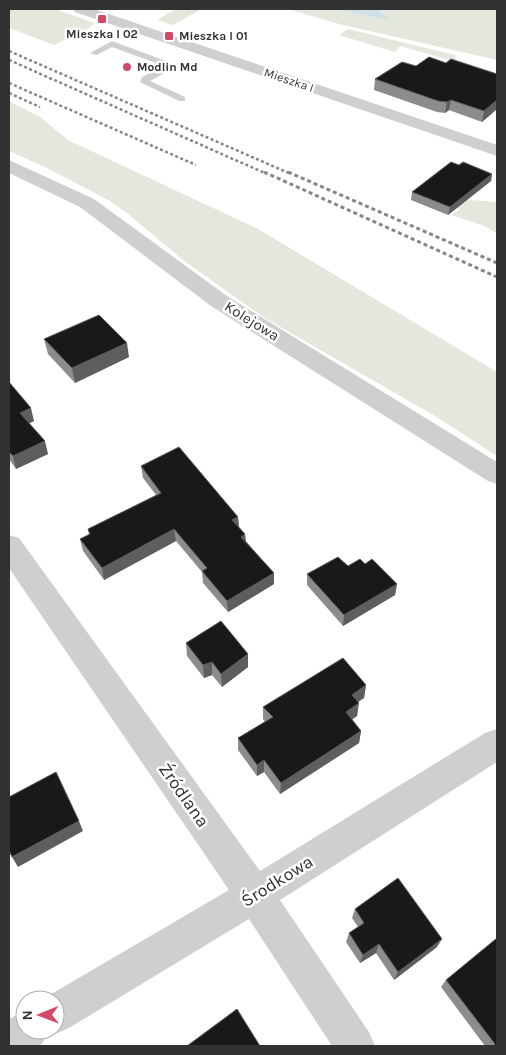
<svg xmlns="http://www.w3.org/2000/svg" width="506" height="1055" viewBox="0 0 506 1055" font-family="Karla,sans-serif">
<rect width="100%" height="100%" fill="#fff"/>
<!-- green -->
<path fill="#e4e8dc" d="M9 9H55L95 23 86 30 54 45 9 28Z
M176 9H202L173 25 157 20Z
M288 9H335L388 19 378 9H497V60L339 24Z
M348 29 455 55 456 62 400 46 395 52 339 35Z
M9 101 40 117 68 140 258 229 497 372V456L435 416 263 317 183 260 127 213 108 200 47 168 9 151Z
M459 199 497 202V233L482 225 451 215 460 209 452 205Z"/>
<!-- water -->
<path fill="#cce0e6" d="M335 9H378L389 20 336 9Z"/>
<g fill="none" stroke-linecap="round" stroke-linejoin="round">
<!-- service -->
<path fill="#cfcfcf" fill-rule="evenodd" d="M112 41 174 64V68L150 81 185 97V101H179L140 82 142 77 164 66 112 47 97 55 90 53Z"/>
<!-- minor -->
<path fill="#cfcfcf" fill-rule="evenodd" d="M73 9H94L497 145V156L75 12Z
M9 160 94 199 227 296 497 462V484L488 481 211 306 80 207 9 173Z
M9 535 19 538 260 871 485 733 497 729V762L280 900 369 1032 375 1046H332L249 919 69 1028 55 1034 48 1031 42 1044 38 1046H9V1019L25 1011V1030H55V1000H41L229 890 9 568Z"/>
<!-- rail-far1 -->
<path stroke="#878787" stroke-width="2.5" stroke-dasharray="3 2.5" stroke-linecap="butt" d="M9 51 291 174
M9 60 267 174
M9 83 196 165
M9 93 40 107"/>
<!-- rail -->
<path stroke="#878787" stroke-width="3" stroke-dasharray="4 3" stroke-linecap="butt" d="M264 172 497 277
M288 172 497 263"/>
</g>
<!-- wall -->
<path fill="#8c8c8c" d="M446 63 497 74V109L482 122 449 110 445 113 437 112 374 90 375 79 416 66Z
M459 165 492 174 491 181 448 215 411 200 412 192Z
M44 339 129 357 75 383 48 354Z
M9 382 34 421 29 423 48 454 16 469 9 459Z
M141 466 238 517 239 527 245 534 246 541 274 573V584L228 612 203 583 202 572 176 541 104 580 83 551 80 539 89 535 88 529 156 495 143 478Z
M365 564 397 584 395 595 343 626 307 585V574L348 566Z
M186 643 248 667 222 687 212 675 204 678 187 656Z
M366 685 364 698 358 702 357 716 352 719 361 731 359 743 280 794 264 772 257 776 238 750V738L265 722 263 719V707Z
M355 909 437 947 394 980 376 953 360 963 346 942 349 933 358 927 352 918Z
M446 980 497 1046H485L441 987Z"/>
<!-- shaded-wall -->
<path fill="#5e5e5e" d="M451 100 449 110 445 113 447 102Z
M497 100V109L482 122 484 111Z
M492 174 491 181 448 215 450 207Z
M127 343 129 357 75 383 72 368Z
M31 408 34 421 24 426 20 413Z
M45 441 48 454 16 469 13 456Z
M238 517 239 528 232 520Z
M174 529 176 541 104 580 102 568Z
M245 534 246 546 241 537Z
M274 573V584L228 612 227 601Z
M397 584 395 595 343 626 344 615Z
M248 654V667L222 687 221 674Z
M212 662V675L204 678 203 665Z
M366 685 364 698 350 707 352 695Z
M359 703 357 716 344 725 346 712Z
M361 731 359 743 280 794 281 783Z
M264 760V772L257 776V765Z
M79 821 83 831 18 867 12 857Z
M442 939 437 947 394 980 398 972Z
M379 944 376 953 360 963 363 955Z"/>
<!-- building -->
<path fill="#191919" stroke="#5e5e5e" d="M429 57 446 63 451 59 497 74V100L484 111 451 100 447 102 438 101 375 79 402 62 416 66Z
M451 162 459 165 463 162 492 174 450 207 412 192Z
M99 315 127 343 72 368 44 339Z
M9 382 31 408 20 413 45 441 13 456 9 452Z
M179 447 238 517 232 520 245 534 241 537 274 573 227 601 202 571 207 568 174 529 102 568 80 539 90 534 88 529 161 493 141 466Z
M338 557 348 566 360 559 365 564 372 559 397 584 344 615 307 574Z
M221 621 248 654 221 674 212 662 203 665 186 643Z
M343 658 366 685 352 695 359 703 346 712 361 731 281 783 264 760 257 765 238 738 273 717 263 707Z
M56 772 79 821 12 857 9 850V797Z
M398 878 442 939 398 972 379 944 363 955 349 933 364 923 355 909Z
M497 938V1046H493L495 1044 446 980Z
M237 1009 260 1046H187Z"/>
<!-- markers -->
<g fill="#d34a69" stroke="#fff" stroke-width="2">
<rect x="97" y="14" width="10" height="10" rx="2.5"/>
<rect x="164" y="31" width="10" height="10" rx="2.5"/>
<circle cx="127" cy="67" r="5"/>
</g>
<g text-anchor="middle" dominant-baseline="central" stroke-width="5" stroke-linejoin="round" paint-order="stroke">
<!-- far-poi labels -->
<g font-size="12" font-weight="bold" fill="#323232" stroke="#fff" text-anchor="start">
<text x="102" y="34" text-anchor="middle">Mieszka I 02</text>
<text x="179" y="36">Mieszka I 01</text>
<text x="137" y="67">Modlin Md</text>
</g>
<!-- far-street labels -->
<g font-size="12" fill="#323232" stroke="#fff">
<text transform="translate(289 80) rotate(19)">Mieszka I</text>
</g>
<!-- street labels -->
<g font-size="15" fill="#323232" stroke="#fff">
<text transform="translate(252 321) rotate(32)">Kolejowa</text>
</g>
<!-- near-street labels -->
<g font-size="18" fill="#323232" stroke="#fff">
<text transform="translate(184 795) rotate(55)">Źródlana</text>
<text transform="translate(277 881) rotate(-32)">Środkowa</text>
</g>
</g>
<!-- border -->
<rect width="506" height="1055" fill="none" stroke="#323232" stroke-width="20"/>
<!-- north arrow -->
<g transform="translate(40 1015) rotate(269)"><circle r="24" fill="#ffffff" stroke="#adadad"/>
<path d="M0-4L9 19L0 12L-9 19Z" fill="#d34a69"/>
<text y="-8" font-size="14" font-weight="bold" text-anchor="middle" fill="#323232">N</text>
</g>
</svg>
